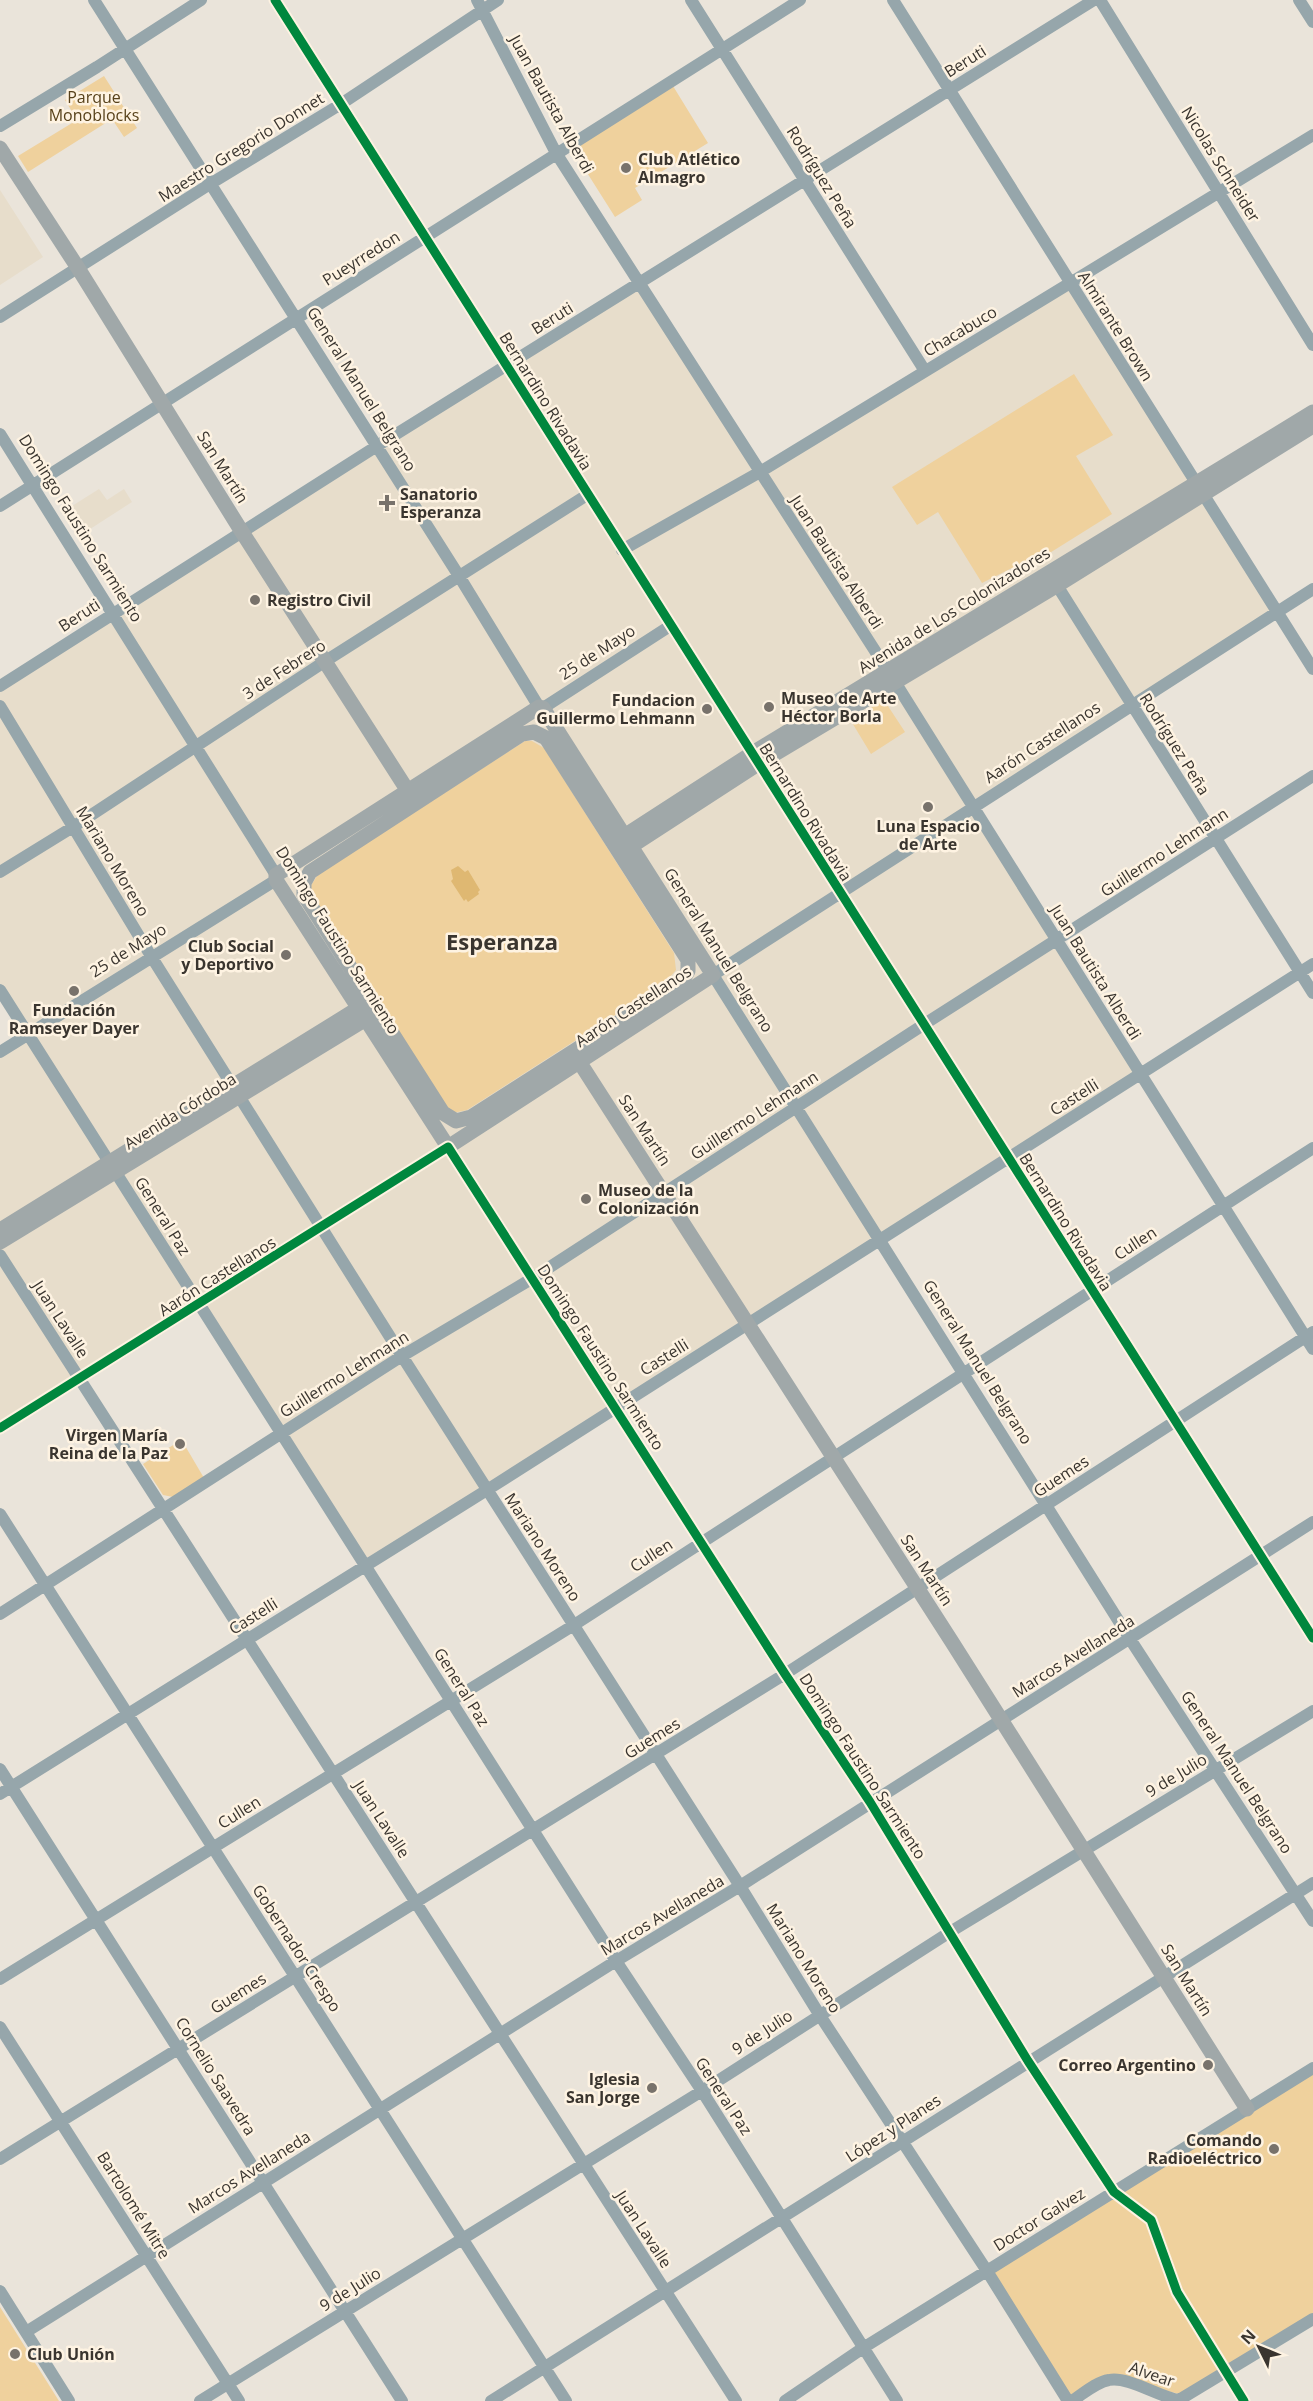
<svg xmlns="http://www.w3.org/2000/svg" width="1313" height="2401" viewBox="0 0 1313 2401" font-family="'Open Sans',sans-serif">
<rect width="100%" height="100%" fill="#eae4da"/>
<!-- built -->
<path fill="#e7ddcb" d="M0 190 43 257 0 285Z
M639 283 760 472 1070 284 1277 612 973 808 1141 1074 365 1566 199 1304 0 1428V1052L28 1034 0 989V686Z
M99 489 107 500 124 489 132 502 87 531 72 506Z"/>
<!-- green -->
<path fill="#efd19d" d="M104 76 137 128 124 137 112 119 28 172 18 156 77 120 65 100Z
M673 86 708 143 635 188 642 200 615 217 572 149Z
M1074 374 1113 435 1076 456 1112 514 1016 574 1012 568 982 583 938 512 917 525 892 487Z
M880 702 886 703 905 732 871 754 851 721Z
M525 741H532L544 748 674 953 676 970 665 983 467 1110 453 1113 447 1109 310 895V887L319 873Z
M178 1442 184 1444 204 1478 173 1497 163 1495 143 1464Z
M1313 2068V2319L1188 2396 1121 2380 1072 2401 987 2271Z
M0 2307 59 2401H0Z"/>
<!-- water -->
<path fill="#dfb872" d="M458 866 465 872 468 870 480 890 478 892 479 894 468 902 466 899 464 901 451 881 453 879 451 870Z"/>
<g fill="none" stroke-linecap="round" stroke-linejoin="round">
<!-- minor -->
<path stroke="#96a6ab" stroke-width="12" d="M94 0 459 576 539 707
M275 0 1313 1638
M477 0 556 153 895 682 1313 1349
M691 0 925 371
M893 0 1313 669
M1100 0 1313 345
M1299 0 1313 22
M0 126 97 67 201 0
M0 317 210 184 341 104 498 0
M0 434 276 875
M0 506 800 0
M622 550 760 472 1313 135
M1053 579 1313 993
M1313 589 713 975 1130 1639 1313 1921
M0 686 377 446 1094 0
M0 706 151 956 402 1356 740 1886 819 2014 987 2271 1068 2401
M543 708 670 626
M0 872 73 827 324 662 587 495
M0 990 616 1961 702 2091 897 2401
M0 1052 276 880
M0 1255 736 2401
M0 1428 448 1147 785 1674 870 1802 1028 2061 1114 2192 1151 2220 1177 2292 1244 2401
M0 1514 566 2401
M0 1614 402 1356 533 1278 923 1025 1313 776
M0 1769 402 2401
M0 1794 487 1490 1313 964
M0 1979 574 1625 1313 1148
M0 2027 239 2401
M0 2159 785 1674 1313 1332
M0 2291 69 2401
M26 2332 616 1961 740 1886 1313 1522
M200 2401 702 2091 950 1932 1313 1711
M491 2401 1313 1883
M785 2401 863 2348 1313 2068
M1072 2401C1083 2394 1096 2382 1109 2380 1128 2376 1159 2397 1179 2400L1313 2319"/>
<!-- major -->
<path stroke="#a0a8a9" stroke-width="15" d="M0 148 78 268 242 532 413 799
M539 707 543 708 713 975 448 1147 276 880V875Z
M534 732 546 738 688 960V971L682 982 471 1117 456 1121 443 1113 304 895V883L310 872 522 734Z
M618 840 751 754 1313 412
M624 851 758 764 1056 586 1313 426
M573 1052 952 1642 1247 2109
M0 1230 367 1003
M0 1242 374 1014"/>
<!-- cycleway casing -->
<g stroke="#fef3e2" stroke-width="13">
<path id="cycleway" d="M275 0 1313 1638
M0 1428 448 1147 785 1674 870 1802 1028 2061 1114 2192 1151 2220 1177 2292 1244 2401"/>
</g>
<!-- cycleway -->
<use href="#cycleway" stroke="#00873e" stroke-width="9"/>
</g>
<!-- markers -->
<g fill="#78726b" stroke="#fef3e2" stroke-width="2">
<circle cx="626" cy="168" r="6"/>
<path d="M384 494h6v6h6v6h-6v6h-6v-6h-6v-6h6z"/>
<circle cx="255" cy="600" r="6"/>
<circle cx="769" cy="707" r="6"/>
<circle cx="707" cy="709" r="6"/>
<circle cx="928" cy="807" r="6"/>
<circle cx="286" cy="955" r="6"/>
<circle cx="74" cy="991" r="6"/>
<circle cx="586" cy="1199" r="6"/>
<circle cx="180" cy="1444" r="6"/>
<circle cx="1208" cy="2065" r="6"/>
<circle cx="652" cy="2088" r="6"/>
<circle cx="1274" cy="2149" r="6"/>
<circle cx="15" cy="2354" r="6"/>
</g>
<g text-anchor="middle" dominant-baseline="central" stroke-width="5" stroke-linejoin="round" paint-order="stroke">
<!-- street labels -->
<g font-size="16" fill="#3a352f" stroke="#fef3e2">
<text transform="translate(965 61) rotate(-32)">Beruti</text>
<text transform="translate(552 104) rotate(61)">Juan Bautista Alberdi</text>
<text transform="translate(241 147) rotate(-32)">Maestro Gregorio Donnet</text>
<text transform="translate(1221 164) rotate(58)">Nicolas Schneider</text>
<text transform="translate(822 177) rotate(58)">Rodríguez Peña</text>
<text transform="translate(361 258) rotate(-32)">Pueyrredon</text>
<text transform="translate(552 318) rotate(-32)">Beruti</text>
<text transform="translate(1116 326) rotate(58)">Almirante Brown</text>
<text transform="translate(960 331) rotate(-31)">Chacabuco</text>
<text transform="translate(362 389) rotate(58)">General Manuel Belgrano</text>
<text transform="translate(546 401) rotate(58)">Bernardino Rivadavia</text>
<text transform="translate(223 467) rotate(58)">San Martín</text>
<text transform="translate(81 528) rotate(58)">Domingo Faustino Sarmiento</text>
<text transform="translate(837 562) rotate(57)">Juan Bautista Alberdi</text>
<text transform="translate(954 610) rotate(-32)">Avenida de Los Colonizadores</text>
<text transform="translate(79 615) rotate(-33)">Beruti</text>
<text transform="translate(597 652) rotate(-33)">25 de Mayo</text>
<text transform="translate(284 669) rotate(-33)">3 de Febrero</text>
<text transform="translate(1042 742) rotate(-33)">Aarón Castellanos</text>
<text transform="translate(1175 744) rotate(58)">Rodríguez Peña</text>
<text transform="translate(806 812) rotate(58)">Bernardino Rivadavia</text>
<text transform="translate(1164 852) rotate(-33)">Guillermo Lehmann</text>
<text transform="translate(113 861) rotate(59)">Mariano Moreno</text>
<text transform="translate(338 940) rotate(58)">Domingo Faustino Sarmiento</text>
<text transform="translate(128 950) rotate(-32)">25 de Mayo</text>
<text transform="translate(719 950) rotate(58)">General Manuel Belgrano</text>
<text transform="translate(1096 972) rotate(58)">Juan Bautista Alberdi</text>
<text transform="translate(633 1006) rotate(-33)">Aarón Castellanos</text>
<text transform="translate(1074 1097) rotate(-32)">Castelli</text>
<text transform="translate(180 1111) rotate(-32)">Avenida Córdoba</text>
<text transform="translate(754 1115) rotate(-33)">Guillermo Lehmann</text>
<text transform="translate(645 1130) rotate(57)">San Martín</text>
<text transform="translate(163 1216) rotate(58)">General Paz</text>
<text transform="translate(1066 1222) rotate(58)">Bernardino Rivadavia</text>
<text transform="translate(1135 1243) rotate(-33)">Cullen</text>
<text transform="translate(217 1276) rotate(-32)">Aarón Castellanos</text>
<text transform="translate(61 1319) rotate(57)">Juan Lavalle</text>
<text transform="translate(601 1357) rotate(57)">Domingo Faustino Sarmiento</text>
<text transform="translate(664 1357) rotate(-32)">Castelli</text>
<text transform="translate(978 1362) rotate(58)">General Manuel Belgrano</text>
<text transform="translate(344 1374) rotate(-32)">Guillermo Lehmann</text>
<text transform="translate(1061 1476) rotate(-33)">Guemes</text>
<text transform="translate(543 1547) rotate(57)">Mariano Moreno</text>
<text transform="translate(651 1555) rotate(-33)">Cullen</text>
<text transform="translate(927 1570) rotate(57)">San Martín</text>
<text transform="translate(253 1616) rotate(-32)">Castelli</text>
<text transform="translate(1073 1656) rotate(-32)">Marcos Avellaneda</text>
<text transform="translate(462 1687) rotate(58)">General Paz</text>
<text transform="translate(652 1738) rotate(-32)">Guemes</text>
<text transform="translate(863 1766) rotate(57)">Domingo Faustino Sarmiento</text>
<text transform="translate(1237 1772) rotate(57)">General Manuel Belgrano</text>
<text transform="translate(1176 1775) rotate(-31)">9 de Julio</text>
<text transform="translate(239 1812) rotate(-32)">Cullen</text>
<text transform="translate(382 1819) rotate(57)">Juan Lavalle</text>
<text transform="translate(662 1915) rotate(-31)">Marcos Avellaneda</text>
<text transform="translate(297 1948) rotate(57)">Gobernador Crespo</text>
<text transform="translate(804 1958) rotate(58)">Mariano Moreno</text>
<text transform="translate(1187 1980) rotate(58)">San Martín</text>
<text transform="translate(238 1993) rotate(-32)">Guemes</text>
<text transform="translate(762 2032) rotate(-33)">9 de Julio</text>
<text transform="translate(216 2076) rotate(58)">Cornelio Saavedra</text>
<text transform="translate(724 2096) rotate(57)">General Paz</text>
<text transform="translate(893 2128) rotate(-33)">López y Planes</text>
<text transform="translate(249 2172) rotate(-32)">Marcos Avellaneda</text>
<text transform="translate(134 2205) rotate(58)">Bartolomé Mitre</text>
<text transform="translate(1039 2219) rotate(-32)">Doctor Galvez</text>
<text transform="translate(644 2229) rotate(57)">Juan Lavalle</text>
<text transform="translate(350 2289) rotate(-32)">9 de Julio</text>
<text transform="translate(1152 2374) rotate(19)">Alvear</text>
</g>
<!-- park labels -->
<g font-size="16" fill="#57411a" stroke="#fef3e2">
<text x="94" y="97">Parque<tspan x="94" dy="18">Monoblocks</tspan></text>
</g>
<!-- poi labels -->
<g font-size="16" font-weight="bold" fill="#3a352f" stroke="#fef3e2" text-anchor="start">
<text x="638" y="159">Club Atlético<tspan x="638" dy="18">Almagro</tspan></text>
<text x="400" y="494">Sanatorio<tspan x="400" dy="18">Esperanza</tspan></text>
<text x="267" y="600">Registro Civil</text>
<text x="781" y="698">Museo de Arte<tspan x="781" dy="18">Héctor Borla</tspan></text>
<text x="695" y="700" text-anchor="end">Fundacion<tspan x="695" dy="18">Guillermo Lehmann</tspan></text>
<text x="928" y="826" text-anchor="middle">Luna Espacio<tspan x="928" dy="18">de Arte</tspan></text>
<text x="274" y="946" text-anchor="end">Club Social<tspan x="274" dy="18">y Deportivo</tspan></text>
<text x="74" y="1010" text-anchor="middle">Fundación<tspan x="74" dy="18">Ramseyer Dayer</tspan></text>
<text x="598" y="1190">Museo de la<tspan x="598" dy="18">Colonización</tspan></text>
<text x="168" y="1435" text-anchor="end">Virgen María<tspan x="168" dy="18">Reina de la Paz</tspan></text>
<text x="1196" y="2065" text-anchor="end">Correo Argentino</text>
<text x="640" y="2079" text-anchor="end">Iglesia<tspan x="640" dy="18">San Jorge</tspan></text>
<text x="1262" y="2140" text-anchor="end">Comando<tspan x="1262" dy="18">Radioeléctrico</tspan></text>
<text x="27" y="2354">Club Unión</text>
</g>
<!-- district labels -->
<g font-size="22" font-weight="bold" fill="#3a352f" stroke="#fef3e2">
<text x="502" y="941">Esperanza</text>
</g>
</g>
<!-- north arrow -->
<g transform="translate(1259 2347) rotate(313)" stroke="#fef3e2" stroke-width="4.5" paint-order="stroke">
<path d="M0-4.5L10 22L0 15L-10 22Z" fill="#3a352f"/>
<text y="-9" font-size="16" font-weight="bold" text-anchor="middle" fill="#3a352f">N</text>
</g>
</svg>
